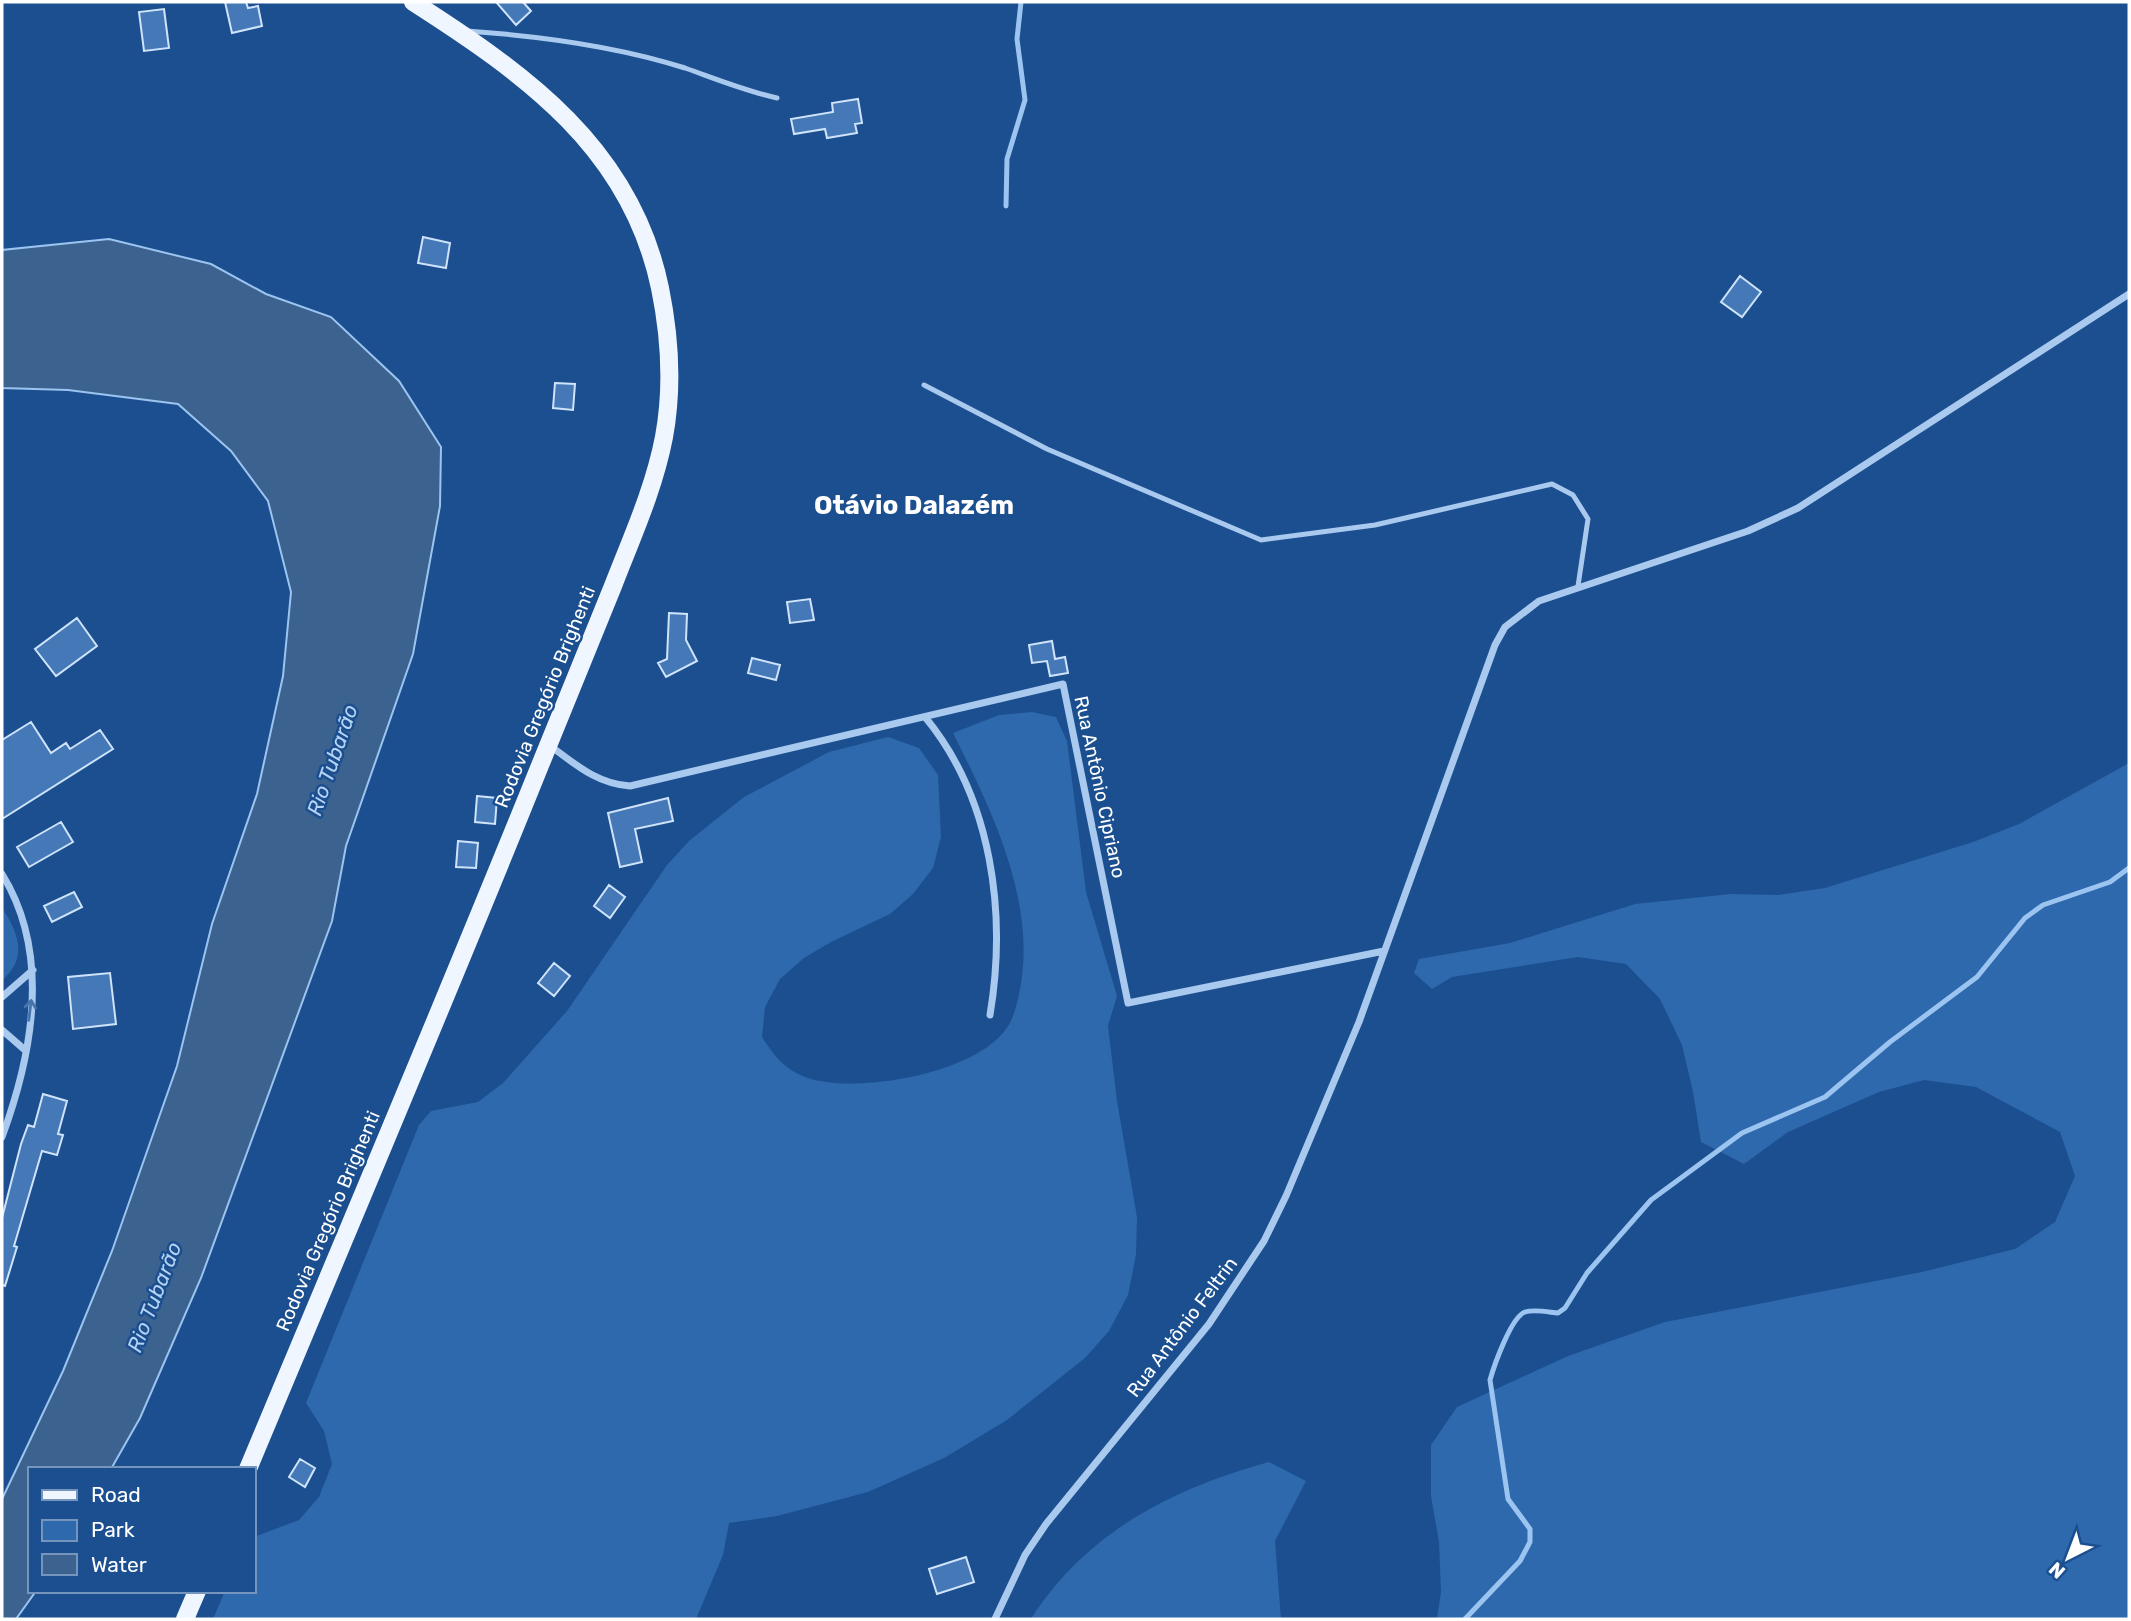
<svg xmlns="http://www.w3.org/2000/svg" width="2131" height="1621" viewBox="0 0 2131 1621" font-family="Rubik,sans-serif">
<rect width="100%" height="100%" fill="#1b4f8f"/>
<!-- green -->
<path fill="#2e69ad" d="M1032 712 1056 717 1067 741 1086 892 1117 996 1108 1026 1117 1101 1137 1217 1136 1255 1128 1295 1109 1331 1085 1358 1007 1420 944 1458 868 1492 777 1516 729 1523 723 1555 696 1619H213L225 1591H254V1537L299 1520 319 1497 332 1464 324 1431 306 1403 419 1125 431 1111 478 1102 503 1083 567 1011 667 865 689 841 744 797 829 752 888 737 919 748 938 775 941 837 933 868 913 894 890 914 831 942 804 958 780 979 765 1007 762 1037C775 1057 785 1070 808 1078 858 1095 994 1072 1013 1016 1046 919 995 817 953 733L999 715Z
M2129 763V1619H1437L1441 1592 1439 1542 1431 1496V1445L1457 1407 1568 1356 1665 1322 1922 1272 2015 1249 2055 1222 2075 1176 2060 1132 1976 1087 1924 1080 1879 1092 1788 1132 1744 1164 1701 1142 1693 1092 1682 1045 1660 999 1626 964 1578 957 1452 977 1432 989 1414 973 1419 959 1510 943 1635 904 1731 894 1778 895 1825 888 1973 842 2019 824Z
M2 908C19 933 28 959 2 980Z
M1269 1462 1306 1481 1275 1541 1281 1619H1031C1086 1532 1174 1488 1269 1462Z"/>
<!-- water -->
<path fill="#3c6290" stroke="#9cc4f0" stroke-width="2" d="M109 239 211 264 266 294 331 317 399 381 441 447 440 506 413 654 346 846 332 921 201 1278 140 1418 111 1469H30V1591H36L16 1619H2V1499L63 1371 112 1251 177 1066 212 924 257 794 283 676 291 592 268 501 231 451 178 404 68 390 2 388V250Z"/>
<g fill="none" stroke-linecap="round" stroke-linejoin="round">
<!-- stream -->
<path stroke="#9cc4f0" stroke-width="5" d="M1006 206 1007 159 1025 100 1017 39 1021 2
M1465 1619 1520 1561 1530 1542V1529L1508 1499 1490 1380C1494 1366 1511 1317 1525 1312 1534 1309 1548 1312 1558 1313L1565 1308 1587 1273 1651 1200 1742 1133 1825 1097 1890 1042 1977 977 2025 918 2043 905 2110 882 2129 868"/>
</g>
<!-- building -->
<path fill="#4478b7" stroke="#cfe3fa" stroke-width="2" d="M225 2H246L248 8 258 6 262 26 232 33Z
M496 2H523L531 11 516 25Z
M164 9 169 48 144 51 139 12Z
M858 99 862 123 855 124 857 133 827 138 825 129 794 134 791 119 833 112 832 103Z
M423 237 450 243 446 268 418 263Z
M1740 276 1761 292 1742 317 1721 302Z
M555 383 575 384 573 410 553 408Z
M810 599 814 620 790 623 787 602Z
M669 613 687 614 686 640 697 661 666 677 658 663 667 659Z
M77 618 97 646 56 676 35 649Z
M1052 641 1055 659 1065 657 1068 673 1050 676 1047 661 1032 663 1029 645Z
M752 658 780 665 776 680 748 673Z
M31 722 51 753 66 743 70 749 100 730 113 749 2 819V740Z
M477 796 497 798 495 824 475 822Z
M668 798 673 821 635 829 642 862 620 867 608 813Z
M61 822 73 842 29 867 17 847Z
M458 841 478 843 476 868 456 867Z
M609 885 625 897 610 918 594 906Z
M74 892 82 907 52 922 44 906Z
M554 963 570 976 554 996 538 983Z
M110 973 116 1024 73 1029 68 977Z
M43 1094 67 1101 58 1134 63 1135 57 1155 42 1151 14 1246 17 1247 5 1286 2 1285V1218L21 1144 28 1125 34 1127Z
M300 1459 315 1468 305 1487 289 1477Z
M966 1557 974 1582 937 1594 929 1569Z"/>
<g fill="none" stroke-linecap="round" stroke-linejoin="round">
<!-- service -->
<path stroke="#a9c9ee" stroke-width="5" d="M467 31C540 36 616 46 685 68 716 79 745 91 777 98
M924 385 1047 449 1261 540 1375 525 1552 484 1573 495 1588 519 1578 586"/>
<!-- minor -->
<path stroke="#a9c9ee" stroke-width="7" d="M925 717C992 798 1007 913 990 1015
M549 745C575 764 597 784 630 786L1063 684 1128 1003 1384 951
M2 874C51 953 33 1053 2 1137
M2 997 33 970
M2 1030 25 1050
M995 1619 1025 1555 1046 1524 1209 1324 1264 1241 1286 1196 1359 1022 1495 645 1505 627 1539 601 1748 531 1798 508 2129 294"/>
<!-- primary -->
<path stroke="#f0f6ff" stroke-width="18" d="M248 1469C346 1234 446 999 541 763 565 704 589 645 613 586 632 537 654 489 664 437 673 388 670 337 660 288 631 148 525 74 413 2
M185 1619 197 1591"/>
</g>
<!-- one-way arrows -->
<defs><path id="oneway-shaft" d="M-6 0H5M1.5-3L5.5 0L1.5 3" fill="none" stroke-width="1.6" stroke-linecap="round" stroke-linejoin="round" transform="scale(1.75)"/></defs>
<use stroke="#4674ac" href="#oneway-shaft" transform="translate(30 1010) rotate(-83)"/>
<g text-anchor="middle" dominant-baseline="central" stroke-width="5" stroke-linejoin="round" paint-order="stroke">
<!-- street labels -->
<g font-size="19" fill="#fff" stroke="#1b4f8f">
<text transform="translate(545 697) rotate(-68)">Rodovia Gregório Brighenti</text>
<text transform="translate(1100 787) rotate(78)">Rua Antônio Cipriano</text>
<text transform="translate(328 1221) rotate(-67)">Rodovia Gregório Brighenti</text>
<text transform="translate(1182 1327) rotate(-53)">Rua Antônio Feltrin</text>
</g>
<!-- water labels -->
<g font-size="21" font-style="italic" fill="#b5d3f5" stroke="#1b4f8f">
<text transform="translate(332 760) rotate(-71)">Rio Tubarão</text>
<text transform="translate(154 1297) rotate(-69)">Rio Tubarão</text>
</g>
<!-- district labels -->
<g font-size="26" font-weight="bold" fill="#fff" stroke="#1b4f8f">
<text x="914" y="505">Otávio Dalazém</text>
</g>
</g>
<!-- border -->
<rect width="2131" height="1621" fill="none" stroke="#ffffff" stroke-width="7"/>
<!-- legend -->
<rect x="28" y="1467" width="228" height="126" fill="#1b4f8f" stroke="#7695bc" stroke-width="2"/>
<rect x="42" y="1490" width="35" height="10" fill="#f0f6ff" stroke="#7695bc" stroke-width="2"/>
<text x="91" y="1502" font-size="21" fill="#ffffff">Road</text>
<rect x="42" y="1520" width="35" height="21" fill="#2e69ad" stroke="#7695bc" stroke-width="2"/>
<text x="91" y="1537" font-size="21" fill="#ffffff">Park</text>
<rect x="42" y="1554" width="35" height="21" fill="#3c6290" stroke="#7695bc" stroke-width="2"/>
<text x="91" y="1572" font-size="21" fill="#ffffff">Water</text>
<!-- north arrow -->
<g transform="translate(2068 1558) rotate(222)" stroke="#1b4f8f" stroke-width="5" paint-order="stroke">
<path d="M0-5L12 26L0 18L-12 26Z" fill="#ffffff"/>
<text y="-10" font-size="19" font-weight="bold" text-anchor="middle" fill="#ffffff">N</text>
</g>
</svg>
